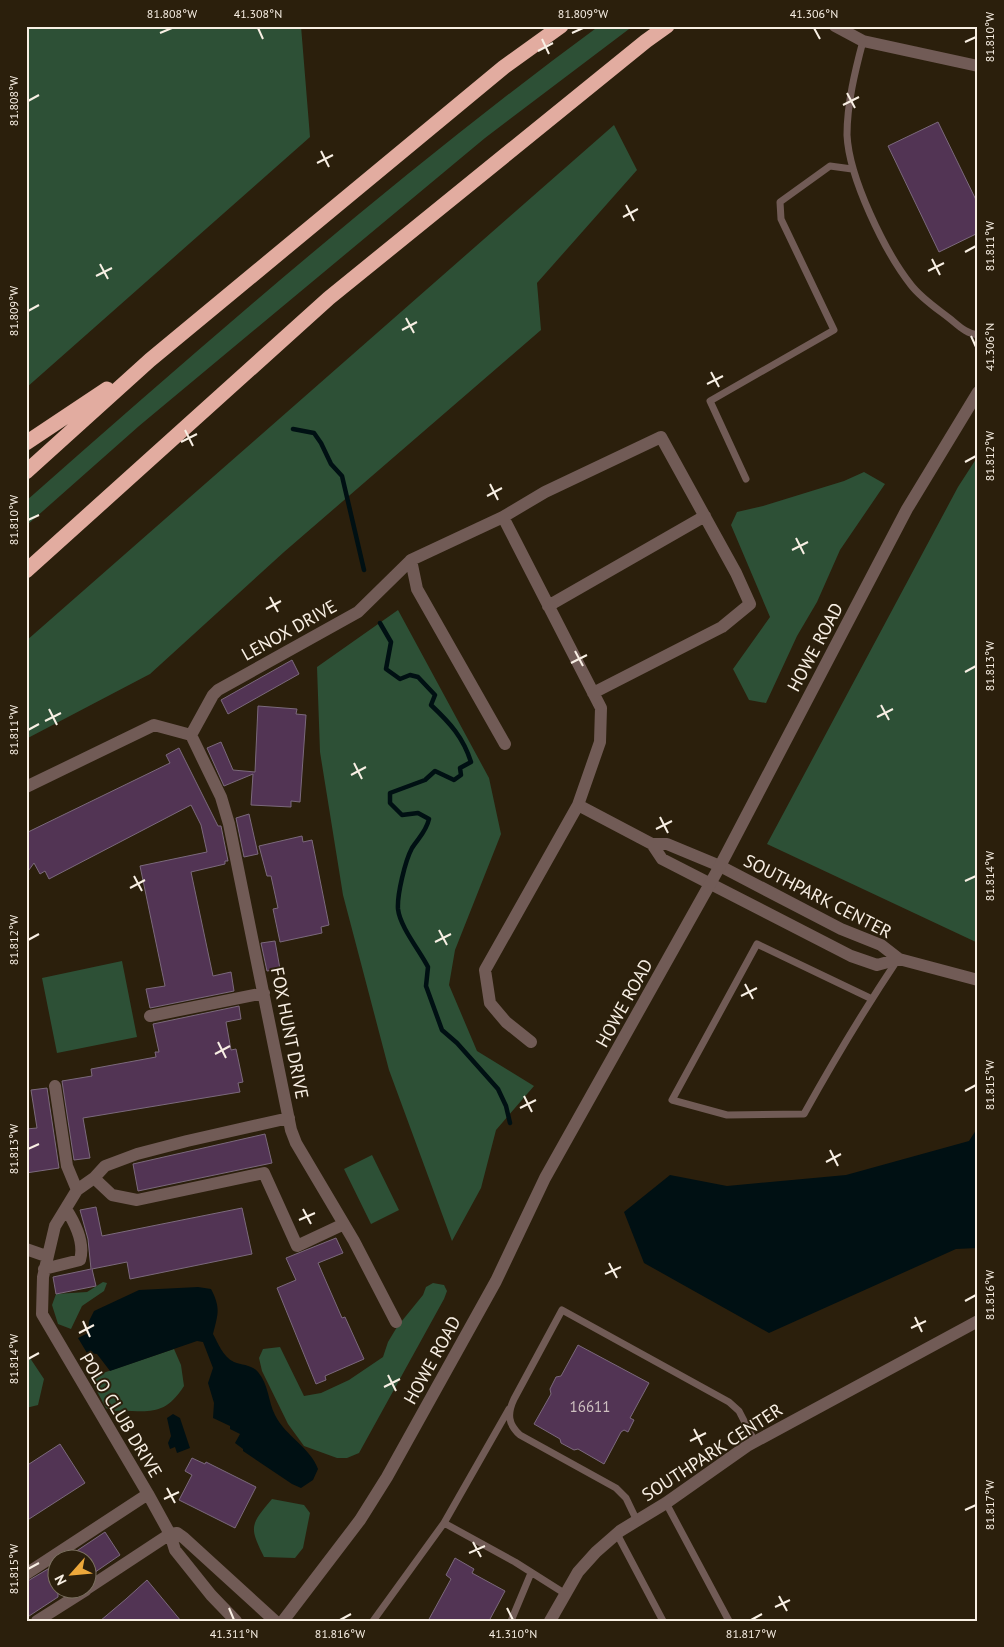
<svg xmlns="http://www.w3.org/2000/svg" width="1004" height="1647" viewBox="0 0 1004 1647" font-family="'PT Sans',sans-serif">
<rect width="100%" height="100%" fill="#2b1f0c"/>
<!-- green -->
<path fill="#2d5036" d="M26 26H301L310 137 26 388Z
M599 26H633L485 138 139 426 26 526V501C212 337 399 173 599 26Z
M614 125 637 170 537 283 541 330 284 552 150 674 26 739V641Z
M978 456V943L767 844 958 487Z
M864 472 885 484 840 550 817 602 797 636 766 703 749 700 733 669 770 617 731 525 737 512 763 506 844 481Z
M398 610 489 778 501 834 455 950 449 985 477 1051 534 1086 496 1130 481 1188 452 1241 389 1070 343 895 320 752 317 667Z
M122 961 137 1037 57 1053 42 978Z
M372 1155 399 1210 371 1224 344 1169Z
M103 1282 107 1283 104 1291 82 1306 71 1329 58 1324 52 1305 56 1294 87 1292Z
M433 1283 444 1285 447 1291 444 1299 359 1453 347 1458H337L304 1446 288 1424 262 1371 259 1358 263 1349 280 1347 304 1396 321 1393 349 1380 383 1357 388 1342 397 1327 423 1295 426 1287Z
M174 1349 181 1365 184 1386C162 1420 146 1409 111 1411L106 1408 92 1382 97 1375Z
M26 1352 44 1379 38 1405 26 1408Z
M272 1499 304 1505 310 1513 303 1548 295 1558 264 1557C249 1527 250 1525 272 1499Z"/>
<!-- water -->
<path fill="#001013" d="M978 1127V1248L956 1249 769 1333 644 1263 624 1212 670 1175 727 1186 846 1175 969 1141Z
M198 1287 211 1289C221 1308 218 1314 213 1334 218 1343 223 1357 234 1362 242 1365 252 1365 258 1372 269 1385 268 1401 275 1415 286 1437 310 1447 318 1469L313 1480 301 1488 292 1484 243 1451V1449L235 1443 240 1434 230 1429V1426L213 1418 214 1403 208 1383 213 1368 203 1342 197 1341 110 1371 97 1354 87 1353 78 1338 88 1333 89 1321 94 1311 139 1290Z
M173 1414 180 1418 190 1448 177 1453 175 1447 170 1449 168 1443 171 1436 167 1418Z"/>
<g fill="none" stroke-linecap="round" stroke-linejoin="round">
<!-- stream -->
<path stroke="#001013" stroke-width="4.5" d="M293 429 314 433 321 443 331 464 342 476 364 570
M380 623 391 642 386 669 400 679 410 675 418 677 435 695 431 705C450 723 463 737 471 762L460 768 461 775 454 780 435 771 425 780 390 793V803L402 815 418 813 429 819C426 832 419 837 412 848 405 861 397 895 398 909 400 927 420 951 428 967L426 986 442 1030 457 1043 498 1089 506 1106 510 1123"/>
</g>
<!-- building -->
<path fill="#523454" stroke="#7b697c" d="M938 122 978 204V233L939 252 888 146Z
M292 660 299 674 228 714 221 700Z
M258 706 297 709 296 714 306 715 300 802 291 801V807L251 805 253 774 224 786 207 748 221 742 233 770 255 772Z
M179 748 218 826H221L228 861H225V864L191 872 213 976 231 972 234 991 150 1008 146 989 165 986 140 866 207 852 201 825 191 805 49 879 45 871 40 874 34 863 26 874V833L170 763 166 755Z
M249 814 258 854 244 857 236 818Z
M302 836 303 842 312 840 329 925 321 927 322 933 280 942 273 909 278 908 271 876H267L259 846Z
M275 941 280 969 267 971 261 943Z
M239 1006 241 1019 226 1022 231 1050 236 1049 243 1082 238 1083 240 1092 83 1118 90 1158 74 1160 62 1081 92 1076 91 1069 156 1057 155 1052H159L153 1024Z
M47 1088 59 1168 26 1173V1129L37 1128 31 1090Z
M265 1134 272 1163 138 1191 133 1164Z
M96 1207 102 1236 242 1208 252 1254 130 1279 127 1262 92 1269 96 1286 56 1294 53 1277 91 1269 88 1239 80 1210Z
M336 1238 343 1253 318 1263 342 1318 345 1317 364 1359 325 1376 326 1380 316 1384 277 1288 296 1280 286 1258Z
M578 1345 649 1383 630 1418 634 1420 628 1432 624 1430 621 1432 604 1464 578 1449 574 1450 561 1443 560 1439 534 1424 551 1394 550 1389 556 1377 561 1376Z
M60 1444 85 1483 26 1521V1466Z
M192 1458 205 1464 206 1462 256 1487 235 1528 179 1500 192 1475 185 1471Z
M105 1532 120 1555 88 1577V1560H63Z
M455 1558 474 1569 472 1573 505 1591 489 1621H428L451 1579 446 1575Z
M58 1563V1597L26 1618V1582Z
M147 1580 181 1621H100L126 1599Z"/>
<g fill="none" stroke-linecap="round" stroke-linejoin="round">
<!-- service -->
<path stroke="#715b56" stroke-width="7" d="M863 41C855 71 847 104 847 135 849 178 885 252 911 285 921 298 936 308 949 318 958 325 966 334 978 335
M746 479 710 401 834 330 781 219 780 202 830 166 852 169
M872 999 757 944 672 1100 727 1115 804 1114C834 1060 864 1010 898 959
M666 1503 729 1621
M637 1521 626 1498 616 1488 520 1435C508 1424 507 1414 514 1399L562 1310 729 1402 739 1411 755 1442
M444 1523 515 1562 564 1593
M617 1534 663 1621
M373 1621 444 1523 509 1409
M511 1621 531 1573"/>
<!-- minor -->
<path stroke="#715b56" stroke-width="12" d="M835 26 863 41 978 66
M503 517 411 560 417 589 505 744
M548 606 705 516
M191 735 221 797 229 824 291 1130 296 1143 354 1241 396 1322
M191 735 213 695 218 690 358 612 411 560
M26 787 154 725 191 735
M578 805 600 742 601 708 503 517 545 492 661 437 736 573 750 604 722 627 593 693
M652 844 662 859 851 956 877 965 899 959
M150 1016 264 993
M531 1042 506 1022 490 1003 485 970 578 805 652 844H667L720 866 841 929 881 945 899 959 978 980
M55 1086 67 1166 77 1190
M94 1178 112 1195 137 1200 264 1173 297 1246 344 1224
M26 1249 46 1256
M44 1269 80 1260C85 1243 75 1223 66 1209
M170 1534 177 1533 184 1538 275 1621
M26 1574 148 1494
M88 1588 170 1534
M37 1621 86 1590
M236 1621 211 1595 175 1550 170 1534 148 1494 42 1314 43 1277 55 1226 77 1190 94 1178 105 1166 137 1154 187 1141 289 1118
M550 1621 578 1572 596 1552 620 1531 666 1503 747 1446 978 1321"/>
<!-- tertiary -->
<path stroke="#715b56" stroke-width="12" d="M283 1621 360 1520 387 1477 496 1281 545 1178 720 866 907 509 978 392"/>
<!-- motorway -->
<path stroke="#e2aca0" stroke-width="15" d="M26 443 107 389
M26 472 150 360 504 67 561 26
M26 571 329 298 646 41 667 26"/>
</g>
<!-- ticks -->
<path fill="none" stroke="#f8efe4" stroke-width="2" d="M258 28 263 39M814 28 820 39M160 33 172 28M572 33 583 28M542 39 549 54M965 42 976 37M538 51 553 43M847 93 855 108M28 101 39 95M843 105 859 97M321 151 329 167M317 163 333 155M626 205 634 221M623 217 638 209M965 252 976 246M932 259 940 275M100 264 108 279M928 271 944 263M96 276 112 268M28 311 39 305M406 318 414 333M402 330 417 322M971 336 976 347M711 372 719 387M707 384 723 376M185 430 193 446M181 442 197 434M965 462 976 456M490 484 498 500M487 496 502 488M28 520 39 515M796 538 804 554M792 550 808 542M270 597 278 612M266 609 281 601M575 651 583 666M571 663 587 655M965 672 976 666M881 705 889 720M49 709 57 725M877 717 893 709M45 721 61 713M28 730 39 724M354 763 362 779M351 775 366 767M660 817 668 833M656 829 672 821M134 876 142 891M965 881 976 876M130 888 145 880M439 930 447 945M28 940 39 934M435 942 451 934M745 984 753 999M741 996 757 988M218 1042 226 1058M215 1054 230 1046M965 1091 976 1085M524 1096 532 1112M520 1108 536 1100M28 1149 39 1144M830 1150 838 1166M826 1162 841 1154M303 1209 311 1224M299 1220 315 1213M609 1263 617 1278M605 1274 621 1267M965 1301 976 1295M915 1317 922 1332M83 1321 90 1337M911 1328 926 1321M79 1333 94 1325M28 1359 39 1353M388 1375 396 1391M384 1387 400 1379M694 1429 702 1445M690 1441 706 1433M167 1488 175 1503M164 1499 179 1492M965 1510 976 1505M473 1542 481 1557M469 1553 485 1546M28 1569 39 1563M779 1596 787 1611M775 1607 790 1600M229 1608 234 1620M507 1608 513 1620M340 1620 351 1614M751 1620 762 1614"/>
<g text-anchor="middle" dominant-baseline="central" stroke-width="4" stroke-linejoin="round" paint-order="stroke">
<!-- number labels -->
<g font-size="15" fill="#cec0c0">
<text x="590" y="1406">16611</text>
</g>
<!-- street labels -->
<g font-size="18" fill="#f8efe4" stroke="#2b1f0c">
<text transform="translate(289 630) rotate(-29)">LENOX DRIVE</text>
<text transform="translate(815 647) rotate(-62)">HOWE ROAD</text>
<text transform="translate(818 896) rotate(27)">SOUTHPARK CENTER</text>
<text transform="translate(624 1003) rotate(-61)">HOWE ROAD</text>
<text transform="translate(290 1033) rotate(79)">FOX HUNT DRIVE</text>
<text transform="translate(432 1360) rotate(-61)">HOWE ROAD</text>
<text transform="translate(121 1415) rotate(59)">POLO CLUB DRIVE</text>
<text transform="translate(712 1452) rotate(-33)">SOUTHPARK CENTER</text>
</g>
</g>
<!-- border -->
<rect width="1004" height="1647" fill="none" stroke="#2b1f0c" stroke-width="55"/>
<!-- north arrow -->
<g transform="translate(72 1574) rotate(243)"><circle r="24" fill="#2b1f0c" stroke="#7d7262"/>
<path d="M0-4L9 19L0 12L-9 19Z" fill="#eda83b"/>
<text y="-8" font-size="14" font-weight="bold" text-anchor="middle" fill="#f8efe4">N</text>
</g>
<rect x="28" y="28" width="948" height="1592" fill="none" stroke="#f8efe4" stroke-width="2"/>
<g font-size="12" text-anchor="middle" fill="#f8efe4">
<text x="172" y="18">81.808°W</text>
<text x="258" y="18">41.308°N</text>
<text x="583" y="18">81.809°W</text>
<text x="814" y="18">41.306°N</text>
<text transform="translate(990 37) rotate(-90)" y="4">81.810°W</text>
<text transform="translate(14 101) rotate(-90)" y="4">81.808°W</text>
<text transform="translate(990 246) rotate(-90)" y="4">81.811°W</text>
<text transform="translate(14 311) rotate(-90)" y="4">81.809°W</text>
<text transform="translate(990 347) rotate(-90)" y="4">41.306°N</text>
<text transform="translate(990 456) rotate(-90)" y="4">81.812°W</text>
<text transform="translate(14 520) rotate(-90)" y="4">81.810°W</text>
<text transform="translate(990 666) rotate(-90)" y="4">81.813°W</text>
<text transform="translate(14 730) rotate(-90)" y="4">81.811°W</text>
<text transform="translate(990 876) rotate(-90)" y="4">81.814°W</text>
<text transform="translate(14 940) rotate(-90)" y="4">81.812°W</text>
<text transform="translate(990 1085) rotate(-90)" y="4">81.815°W</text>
<text transform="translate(14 1149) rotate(-90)" y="4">81.813°W</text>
<text transform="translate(990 1295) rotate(-90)" y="4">81.816°W</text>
<text transform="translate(14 1359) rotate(-90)" y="4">81.814°W</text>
<text transform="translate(990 1505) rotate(-90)" y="4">81.817°W</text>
<text transform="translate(14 1569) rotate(-90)" y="4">81.815°W</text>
<text x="234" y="1638">41.311°N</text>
<text x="340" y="1638">81.816°W</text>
<text x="513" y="1638">41.310°N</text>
<text x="751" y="1638">81.817°W</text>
</g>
</svg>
